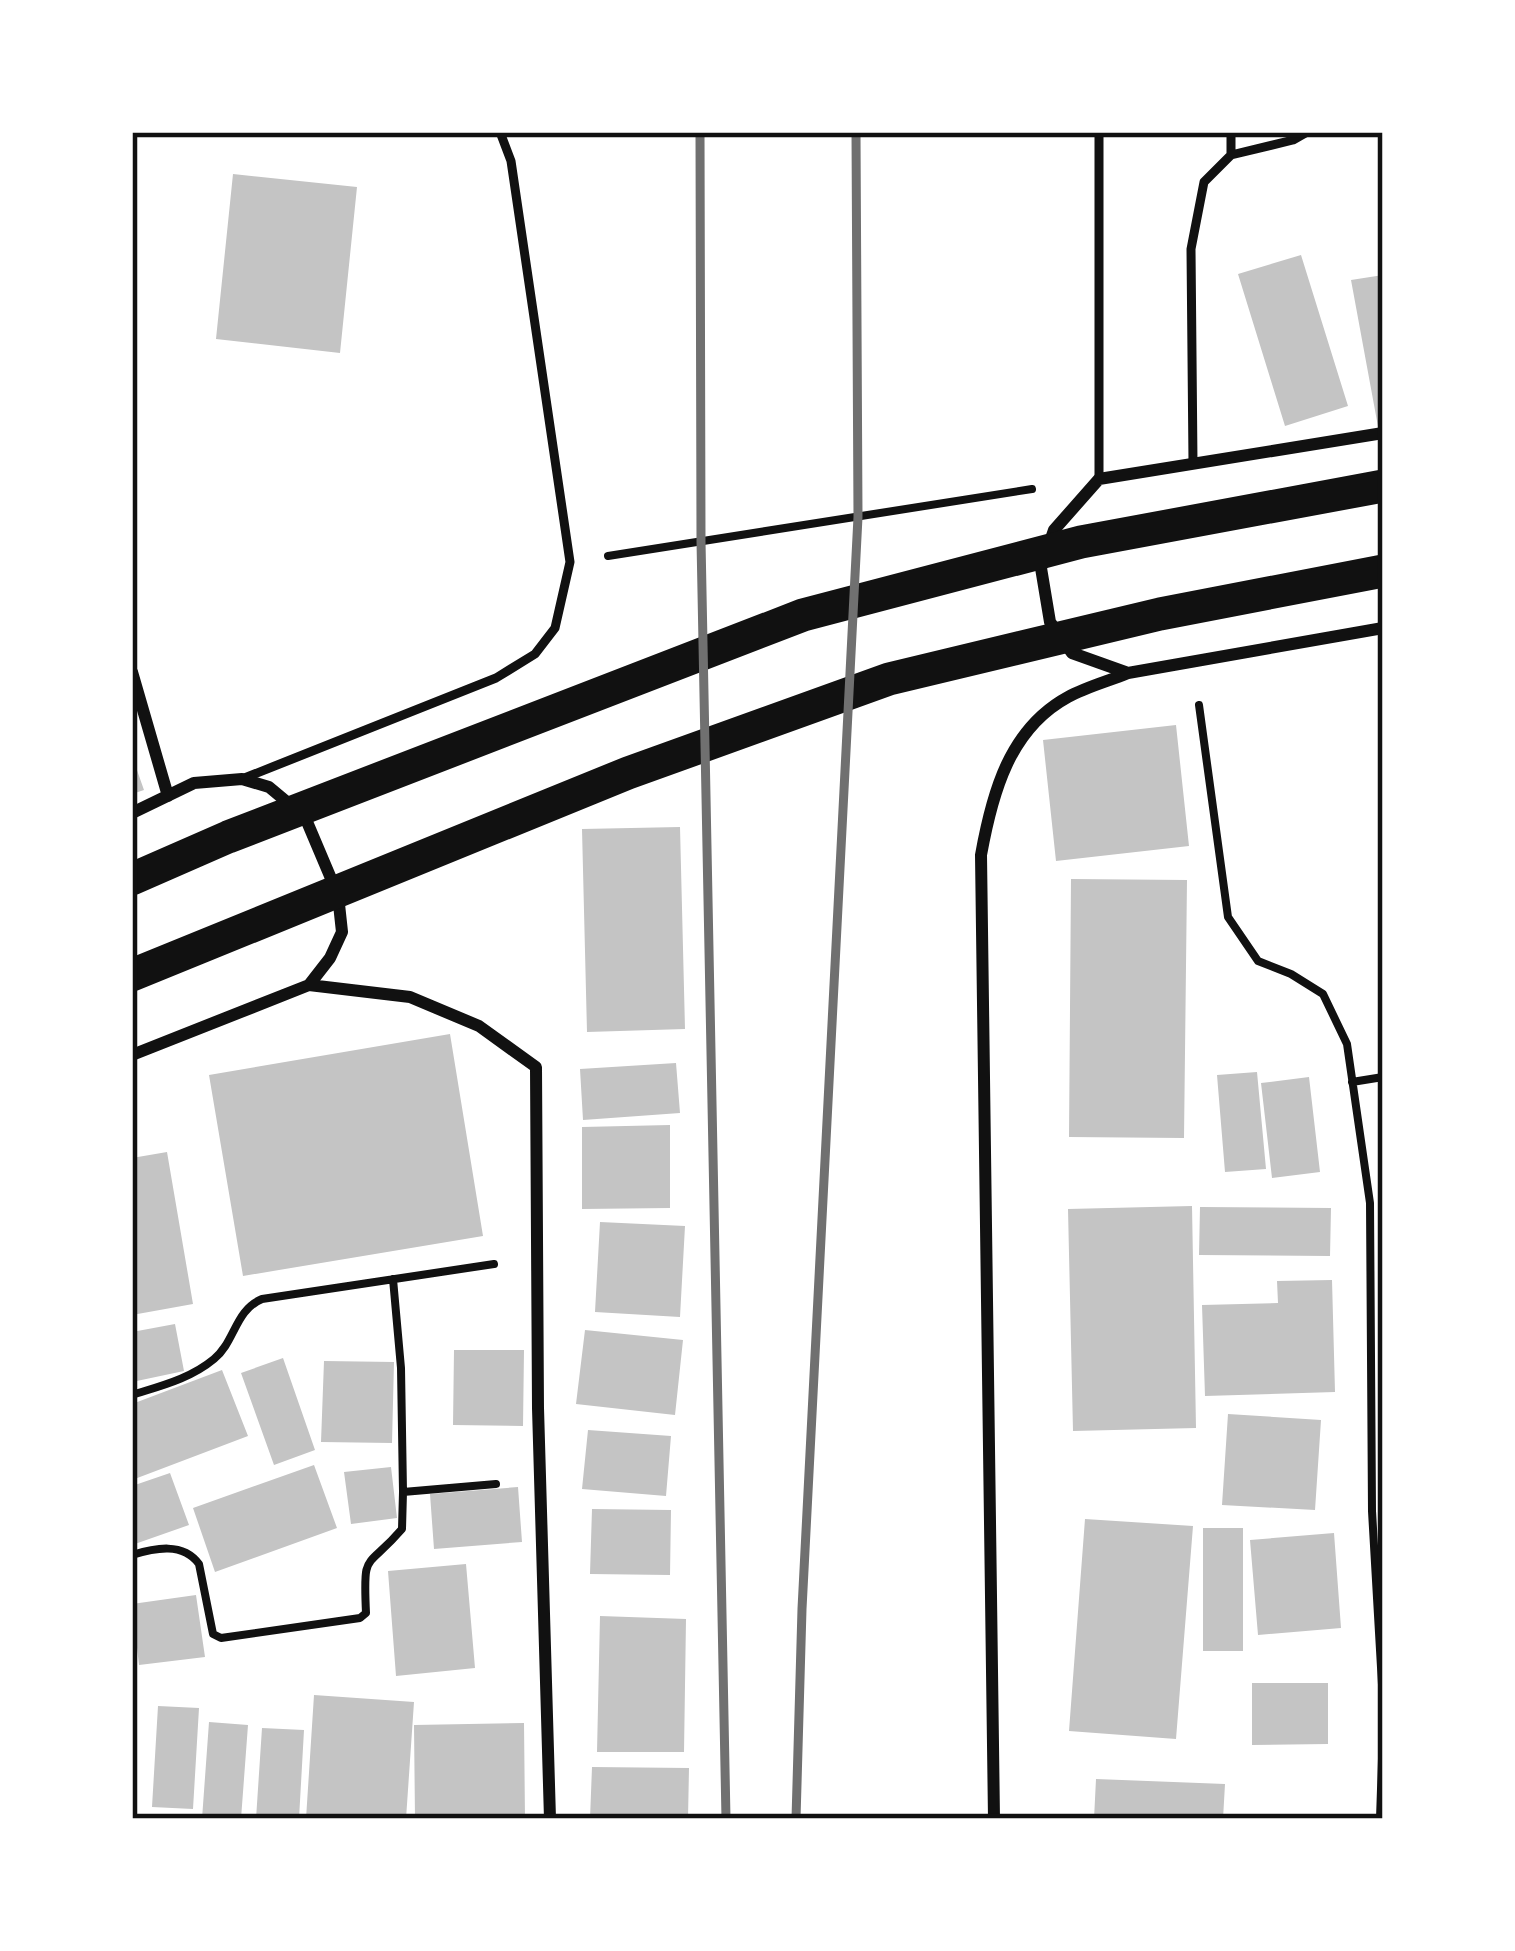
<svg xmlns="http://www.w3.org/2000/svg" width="1515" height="1951" viewBox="0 0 1515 1951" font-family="'Work Sans',sans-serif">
<rect width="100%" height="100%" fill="#fff"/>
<!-- building -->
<path fill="#c4c4c4" d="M233 174 357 187 340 353 216 339Z
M1301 255 1348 406 1285 426 1238 274Z
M1383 275V432H1379L1351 280Z
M1176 725 1189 846 1056 861 1043 740Z
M132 756 144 790 132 794Z
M680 827 685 1029 587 1032 582 829Z
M1071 879 1187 880 1184 1138 1069 1137Z
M450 1034 483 1236 243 1276 209 1075Z
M676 1063 680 1113 583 1120 580 1069Z
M1257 1072 1266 1169 1225 1172 1217 1075Z
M1309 1077 1320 1172 1272 1178 1261 1083Z
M670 1125V1208L582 1209V1127Z
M167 1152 193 1304 132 1315V1158Z
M1192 1206 1196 1428 1073 1431 1068 1209Z
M1200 1207 1331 1208 1330 1256 1199 1255Z
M600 1222 685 1226 680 1317 595 1312Z
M1332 1280 1335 1392 1205 1396 1202 1305 1278 1303 1277 1281Z
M175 1324 184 1371 132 1382V1332Z
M585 1330 683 1340 675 1415 576 1404Z
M454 1350H524L523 1426 453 1425Z
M283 1358 315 1450 274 1465 241 1373Z
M324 1361 394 1362 392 1443 321 1442Z
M222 1370 248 1436 132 1480V1404Z
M1228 1414 1321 1420 1315 1510 1222 1505Z
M588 1430 671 1436 666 1496 582 1489Z
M314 1465 337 1528 215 1572 193 1508Z
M391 1467 397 1518 351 1524 344 1472Z
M170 1473 189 1525 132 1545V1486Z
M518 1487 522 1542 434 1549 430 1494Z
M592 1509 671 1510 670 1575 590 1574Z
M1085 1519 1193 1526 1176 1739 1069 1731Z
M1203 1528H1243V1651H1203Z
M1334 1533 1341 1628 1258 1635 1250 1540Z
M466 1564 475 1668 396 1676 388 1571Z
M196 1595 205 1657 139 1665 132 1604Z
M600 1616 686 1619 684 1752H597Z
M1252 1683H1328V1744L1252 1745Z
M314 1695 414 1702 406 1819H306Z
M158 1706 199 1708 193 1809 152 1807Z
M209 1722 248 1725 241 1819H202Z
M524 1723 525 1819H415L414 1725Z
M262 1728 304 1730 299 1819H256Z
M592 1767 689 1768 688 1819H590Z
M1096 1779 1225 1784 1223 1819H1094Z"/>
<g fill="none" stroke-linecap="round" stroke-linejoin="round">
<!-- path -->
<path stroke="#111" stroke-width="8" d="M608 556 1032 489
M1199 705 1228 917 1258 961 1291 974 1323 994 1347 1044 1370 1203 1372 1511 1383 1702
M1352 1082 1383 1077
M393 1279 401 1368 403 1492 496 1484
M132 1395C160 1386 190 1379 214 1359 235 1342 235 1310 262 1299L494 1264
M132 1555C155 1548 183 1542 199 1564L213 1634 221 1638 360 1618 366 1613C363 1549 366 1571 402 1529L403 1492
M1380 1819 1383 1729"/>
<!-- service -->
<path stroke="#111" stroke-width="9" d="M1231 155V132
M1193 462 1191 249 1204 182 1231 155 1293 140 1307 132
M1099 479V132
M242 779 496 678 535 654 555 628 570 562 511 161 500 132"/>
<!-- minor -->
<path stroke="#111" stroke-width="12" d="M1383 433 1099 479 1054 530 1041 568 1050 622 1072 653 1128 673 1383 628
M132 672 168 796
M132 813 194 783 242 779 269 787 305 817 338 895 342 932 330 958 309 985 132 1055
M309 985 410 997 479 1026 536 1067 538 1408 550 1819
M994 1819 981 855C992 794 1009 729 1068 697 1086 687 1109 681 1128 673"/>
<!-- trunk -->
<path stroke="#111" stroke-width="33" d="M132 879 228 837 803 615 1081 542 1383 486
M132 975 628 773 889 679 1160 614 1383 571"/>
<!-- rail -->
<path stroke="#707070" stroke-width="9" d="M700 132 701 541 726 1819
M796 1819 802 1609 858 517 856 132"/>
</g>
<!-- border -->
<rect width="1515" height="1951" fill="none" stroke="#ffffff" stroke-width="270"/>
<rect x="135" y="135" width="1245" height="1681" fill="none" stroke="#111" stroke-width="4.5"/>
</svg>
